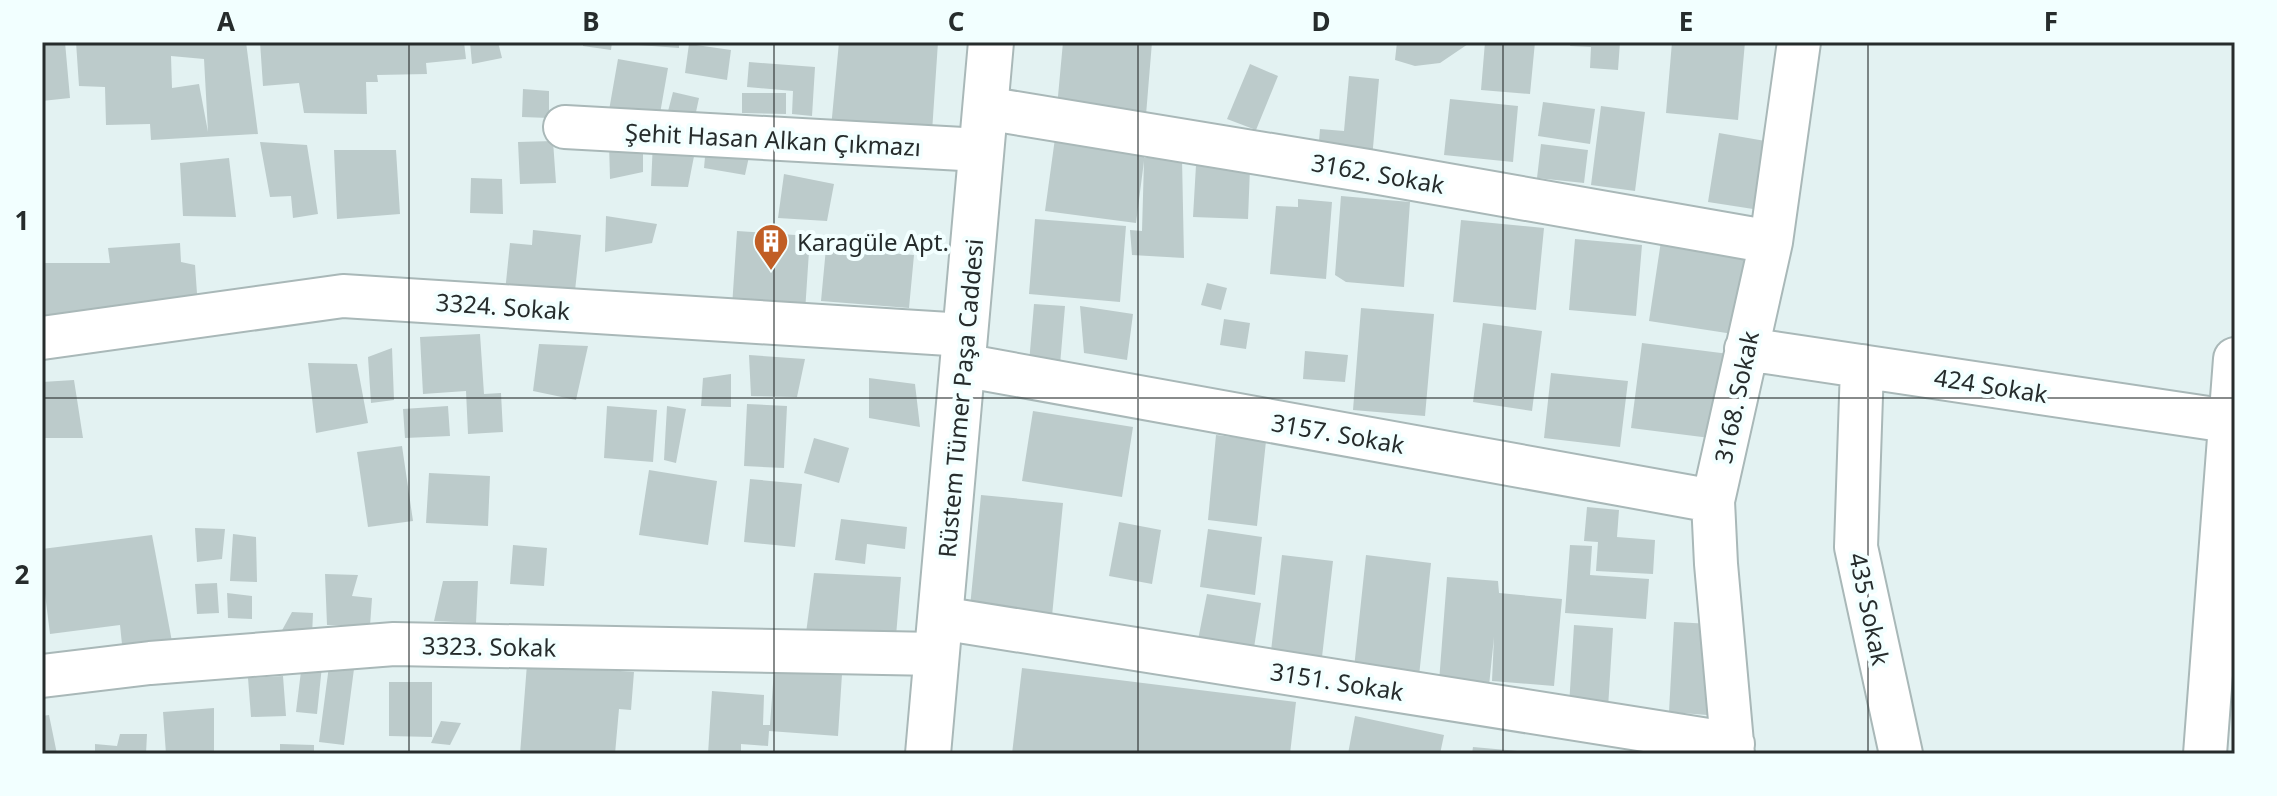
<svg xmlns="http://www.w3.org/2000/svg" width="2277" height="796" viewBox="0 0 2277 796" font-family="'Noto Sans',sans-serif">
<rect width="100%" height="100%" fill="#e3f2f2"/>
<!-- building -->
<path fill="#bccbcb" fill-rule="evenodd" d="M42 42H65L70 98 42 101Z
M76 42H246L258 134 151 140 150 124 106 125 105 87 79 86ZM171 56 204 59 208 132 199 84 172 88Z
M260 42H464L466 59 426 63 427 74 377 75 378 82H366L367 114 304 113 299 83 263 86Z
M470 42H498L502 58 472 64Z
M583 42H612L611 50 583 46Z
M625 42H679V48L625 44Z
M839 42H938L932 132 831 128Z
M1063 42H1152L1146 115 1057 107Z
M1397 42H1471L1440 63 1415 66 1395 60Z
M1485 42H1535L1530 94 1481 90Z
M1571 42H1620L1618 70 1590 68 1591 47 1570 46Z
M1672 42H1745L1738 120 1666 113Z
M689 44 731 50 727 80 685 73Z
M618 59 668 68 658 125 608 116Z
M749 62 815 67 812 116 792 114 793 91 747 87Z
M1250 64 1278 76 1256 130 1227 119Z
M1349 76 1379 79 1372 159 1318 153 1320 129 1344 131Z
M523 89 549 91V118L522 117Z
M673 92 699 98 693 126 666 119Z
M742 93H786V114L742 113Z
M1450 99 1518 106 1513 162 1444 155Z
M1543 102 1595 109 1590 144 1538 136Z
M1601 106 1645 112 1635 191 1591 185Z
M1056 131 1146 143 1144 158H1182L1184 258 1132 255 1130 230 1142 231 1144 161 1136 223 1045 211Z
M1719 133 1777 143 1766 211 1708 202Z
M553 141 556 183 520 184 518 142Z
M653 141 696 146 688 187 651 186Z
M260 142 307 145 318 214 293 218 291 196 270 197Z
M609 143 643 144V172L610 179Z
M1541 144 1588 150 1584 183 1537 178Z
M706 146 750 152 745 175 704 168Z
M334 150H396L400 214 337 219Z
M229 158 236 217 183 216 180 163Z
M1196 165 1250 168 1248 219 1193 217Z
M784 174 834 184 827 221 778 218Z
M471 178 502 179 503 214 470 213Z
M1341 196 1410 202 1404 287 1346 282 1335 275Z
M1298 199 1332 202 1326 279 1270 274 1276 206 1298 207Z
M606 216 657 224 652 243 605 252Z
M1035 219 1126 226 1120 302 1029 294Z
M1461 220 1544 228 1536 310 1453 302Z
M533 230 581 235 574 300 505 292 510 243 532 245Z
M737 231 810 236 805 312 732 307Z
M1575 239 1642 245 1636 316 1569 310Z
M1661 241 1745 254 1733 334 1649 321Z
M180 243 181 262 195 265 198 308 42 324V263H110L108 248Z
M826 248 914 255 909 308 821 301Z
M1207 283 1227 288 1221 310 1201 305Z
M1034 304 1065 306 1060 365 1029 363Z
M1080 306 1133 314 1127 360 1084 353Z
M1361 308 1434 314 1425 416 1353 410Z
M1224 319 1250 323 1246 349 1220 345Z
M1483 323 1542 331 1532 411 1473 402Z
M480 334 484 394 501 393 503 432 468 434 466 391 423 394 420 337Z
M1642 343 1729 354 1718 439 1631 428Z
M539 344 588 346 576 400 533 391Z
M392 348 394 400 371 403 368 357Z
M1305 351 1348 355 1345 382 1303 379Z
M749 355 805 359 797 397 751 396Z
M308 363 357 364 368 423 316 433Z
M1551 373 1628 381 1620 447 1544 438Z
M731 374V407L701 406 703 378Z
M869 378 915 384 920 427 869 418Z
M74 380 83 438H42V382Z
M747 404 787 406 784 468 744 466Z
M448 406 450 436 405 438 403 409Z
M607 406 657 410 653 462 604 458Z
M667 406 686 409 676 463 664 460Z
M1033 411 1133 427 1122 497 1022 481Z
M1216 435 1266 441 1257 526 1208 520Z
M814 438 849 448 839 483 804 473Z
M402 446 413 521 368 527 357 452Z
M649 470 717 481 708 545 639 535Z
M429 473 490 476 488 526 426 523Z
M750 479 802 484 795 547 744 542Z
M981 495 1063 503 1052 616 970 607Z
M1587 507 1619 510 1617 537 1655 540 1653 574 1596 571 1598 542 1584 541Z
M841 519 907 527 905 549 867 544 865 564 835 560Z
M1119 522 1161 530 1152 584 1109 576Z
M195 528 225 529 222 559 197 562Z
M1208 529 1262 537 1255 595 1200 587Z
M233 534 256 537 257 582 230 581Z
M152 535 173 647 123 654 120 625 50 634 42 570V549Z
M513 545 547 548 544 586 510 584Z
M1570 545 1592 546 1590 575 1649 579 1646 619 1565 613Z
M1282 555 1333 561 1322 657 1271 651Z
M1366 555 1431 563 1419 676 1354 668Z
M814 573 901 577 896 636 806 633Z
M325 574 358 575 352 596 372 598 370 626 327 625Z
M1447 577 1498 581 1499 593 1562 599 1554 686 1492 681 1494 637 1489 686 1439 682Z
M443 581H478L476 623 434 621Z
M217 583 219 613 197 614 195 584Z
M227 593 252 596V619L228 618Z
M1207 594 1261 603 1253 654 1197 645Z
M292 612 313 613 312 636 280 634Z
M1674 622 1712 624 1707 715 1669 712Z
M1574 625 1613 628 1608 708 1569 706Z
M302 663 322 666 317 714 296 712Z
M527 664 634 672 631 710 619 709 615 754H520Z
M329 666 354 669 344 745 319 742Z
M1022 668 1296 702 1290 754H1012Z
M774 670 842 674 838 736 769 731 768 746 741 744V754H708L712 691 764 695 763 725H770Z
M283 676 286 716 251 717 248 678Z
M389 682H432V737L389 736Z
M214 708V754H166L163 712Z
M49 715 57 754H42V716Z
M1355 716 1444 735 1440 754H1348Z
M441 721 461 723 450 745 431 743Z
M120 734H147L146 754H95V744L117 746Z
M280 744 314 745V754H280Z
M1473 747 1530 752V754H1472Z"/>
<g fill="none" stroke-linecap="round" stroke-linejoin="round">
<!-- minor casing -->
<g stroke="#a9b8b8" stroke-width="46">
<path id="minor" d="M985 108 1368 171 1771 242
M565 127 981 150
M42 338 343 296 965 335
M1746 349 2235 422
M962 365 1713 501
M1862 366 1856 547 1901 754
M940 618 1733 744
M42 676 150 663 394 644 937 654
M1733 754 1716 564 1713 501 1771 242 1799 42
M2205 754 2235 359"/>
</g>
<!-- tertiary casing -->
<g stroke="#a9b8b8" stroke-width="48">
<path id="tertiary" d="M928 754 991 42"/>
</g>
<!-- minor -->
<use href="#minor" stroke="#fff" stroke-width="42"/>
<!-- tertiary -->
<use href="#tertiary" stroke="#fff" stroke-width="44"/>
</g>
<!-- grid -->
<path fill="none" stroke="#262c2c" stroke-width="2" stroke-opacity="0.55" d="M409 42V754M774 42V754M1138 42V754M1503 42V754M1868 42V754M42 398H2235"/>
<!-- icons -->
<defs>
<g id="building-pin" transform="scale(1.8)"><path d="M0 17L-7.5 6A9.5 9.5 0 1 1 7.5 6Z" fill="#c15e25" stroke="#f2ffff"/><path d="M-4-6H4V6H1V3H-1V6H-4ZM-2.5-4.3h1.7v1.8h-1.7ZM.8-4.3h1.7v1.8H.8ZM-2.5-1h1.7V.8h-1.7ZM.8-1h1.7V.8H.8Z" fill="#fff"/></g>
</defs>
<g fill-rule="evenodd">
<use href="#building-pin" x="771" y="241"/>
</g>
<g text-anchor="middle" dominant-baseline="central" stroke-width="8" stroke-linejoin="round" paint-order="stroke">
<!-- street labels -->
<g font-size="24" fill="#262c2c" stroke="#f2ffff">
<text transform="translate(773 139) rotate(3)">Şehit Hasan Alkan Çıkmazı</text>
<text transform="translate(1378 173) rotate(10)">3162. Sokak</text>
<text transform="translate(503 306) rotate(4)">3324. Sokak</text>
<text transform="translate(1991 385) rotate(9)">424 Sokak</text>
<text transform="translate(1736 397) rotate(-78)">3168. Sokak</text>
<text transform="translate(960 398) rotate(-85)">Rüstem Tümer Paşa Caddesi</text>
<text transform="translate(1338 433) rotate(10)">3157. Sokak</text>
<text transform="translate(1870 609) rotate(78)">435 Sokak</text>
<text transform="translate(489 646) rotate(1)">3323. Sokak</text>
<text transform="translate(1337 681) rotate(9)">3151. Sokak</text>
</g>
<!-- poi labels -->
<g font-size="24" fill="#262c2c" stroke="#f2ffff" text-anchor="start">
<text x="797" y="241">Karagüle Apt.</text>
</g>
</g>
<!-- border -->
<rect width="2277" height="796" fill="none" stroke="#f2ffff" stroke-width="88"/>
<rect x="44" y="44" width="2189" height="708" fill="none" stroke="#262c2c" stroke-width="3"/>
<g font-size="26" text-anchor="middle" font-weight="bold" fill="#262c2c">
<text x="226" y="31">A</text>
<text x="591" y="31">B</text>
<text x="956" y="31">C</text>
<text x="1321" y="31">D</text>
<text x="1686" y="31">E</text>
<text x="2051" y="31">F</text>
<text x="22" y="230">1</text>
<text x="22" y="584">2</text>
</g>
</svg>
